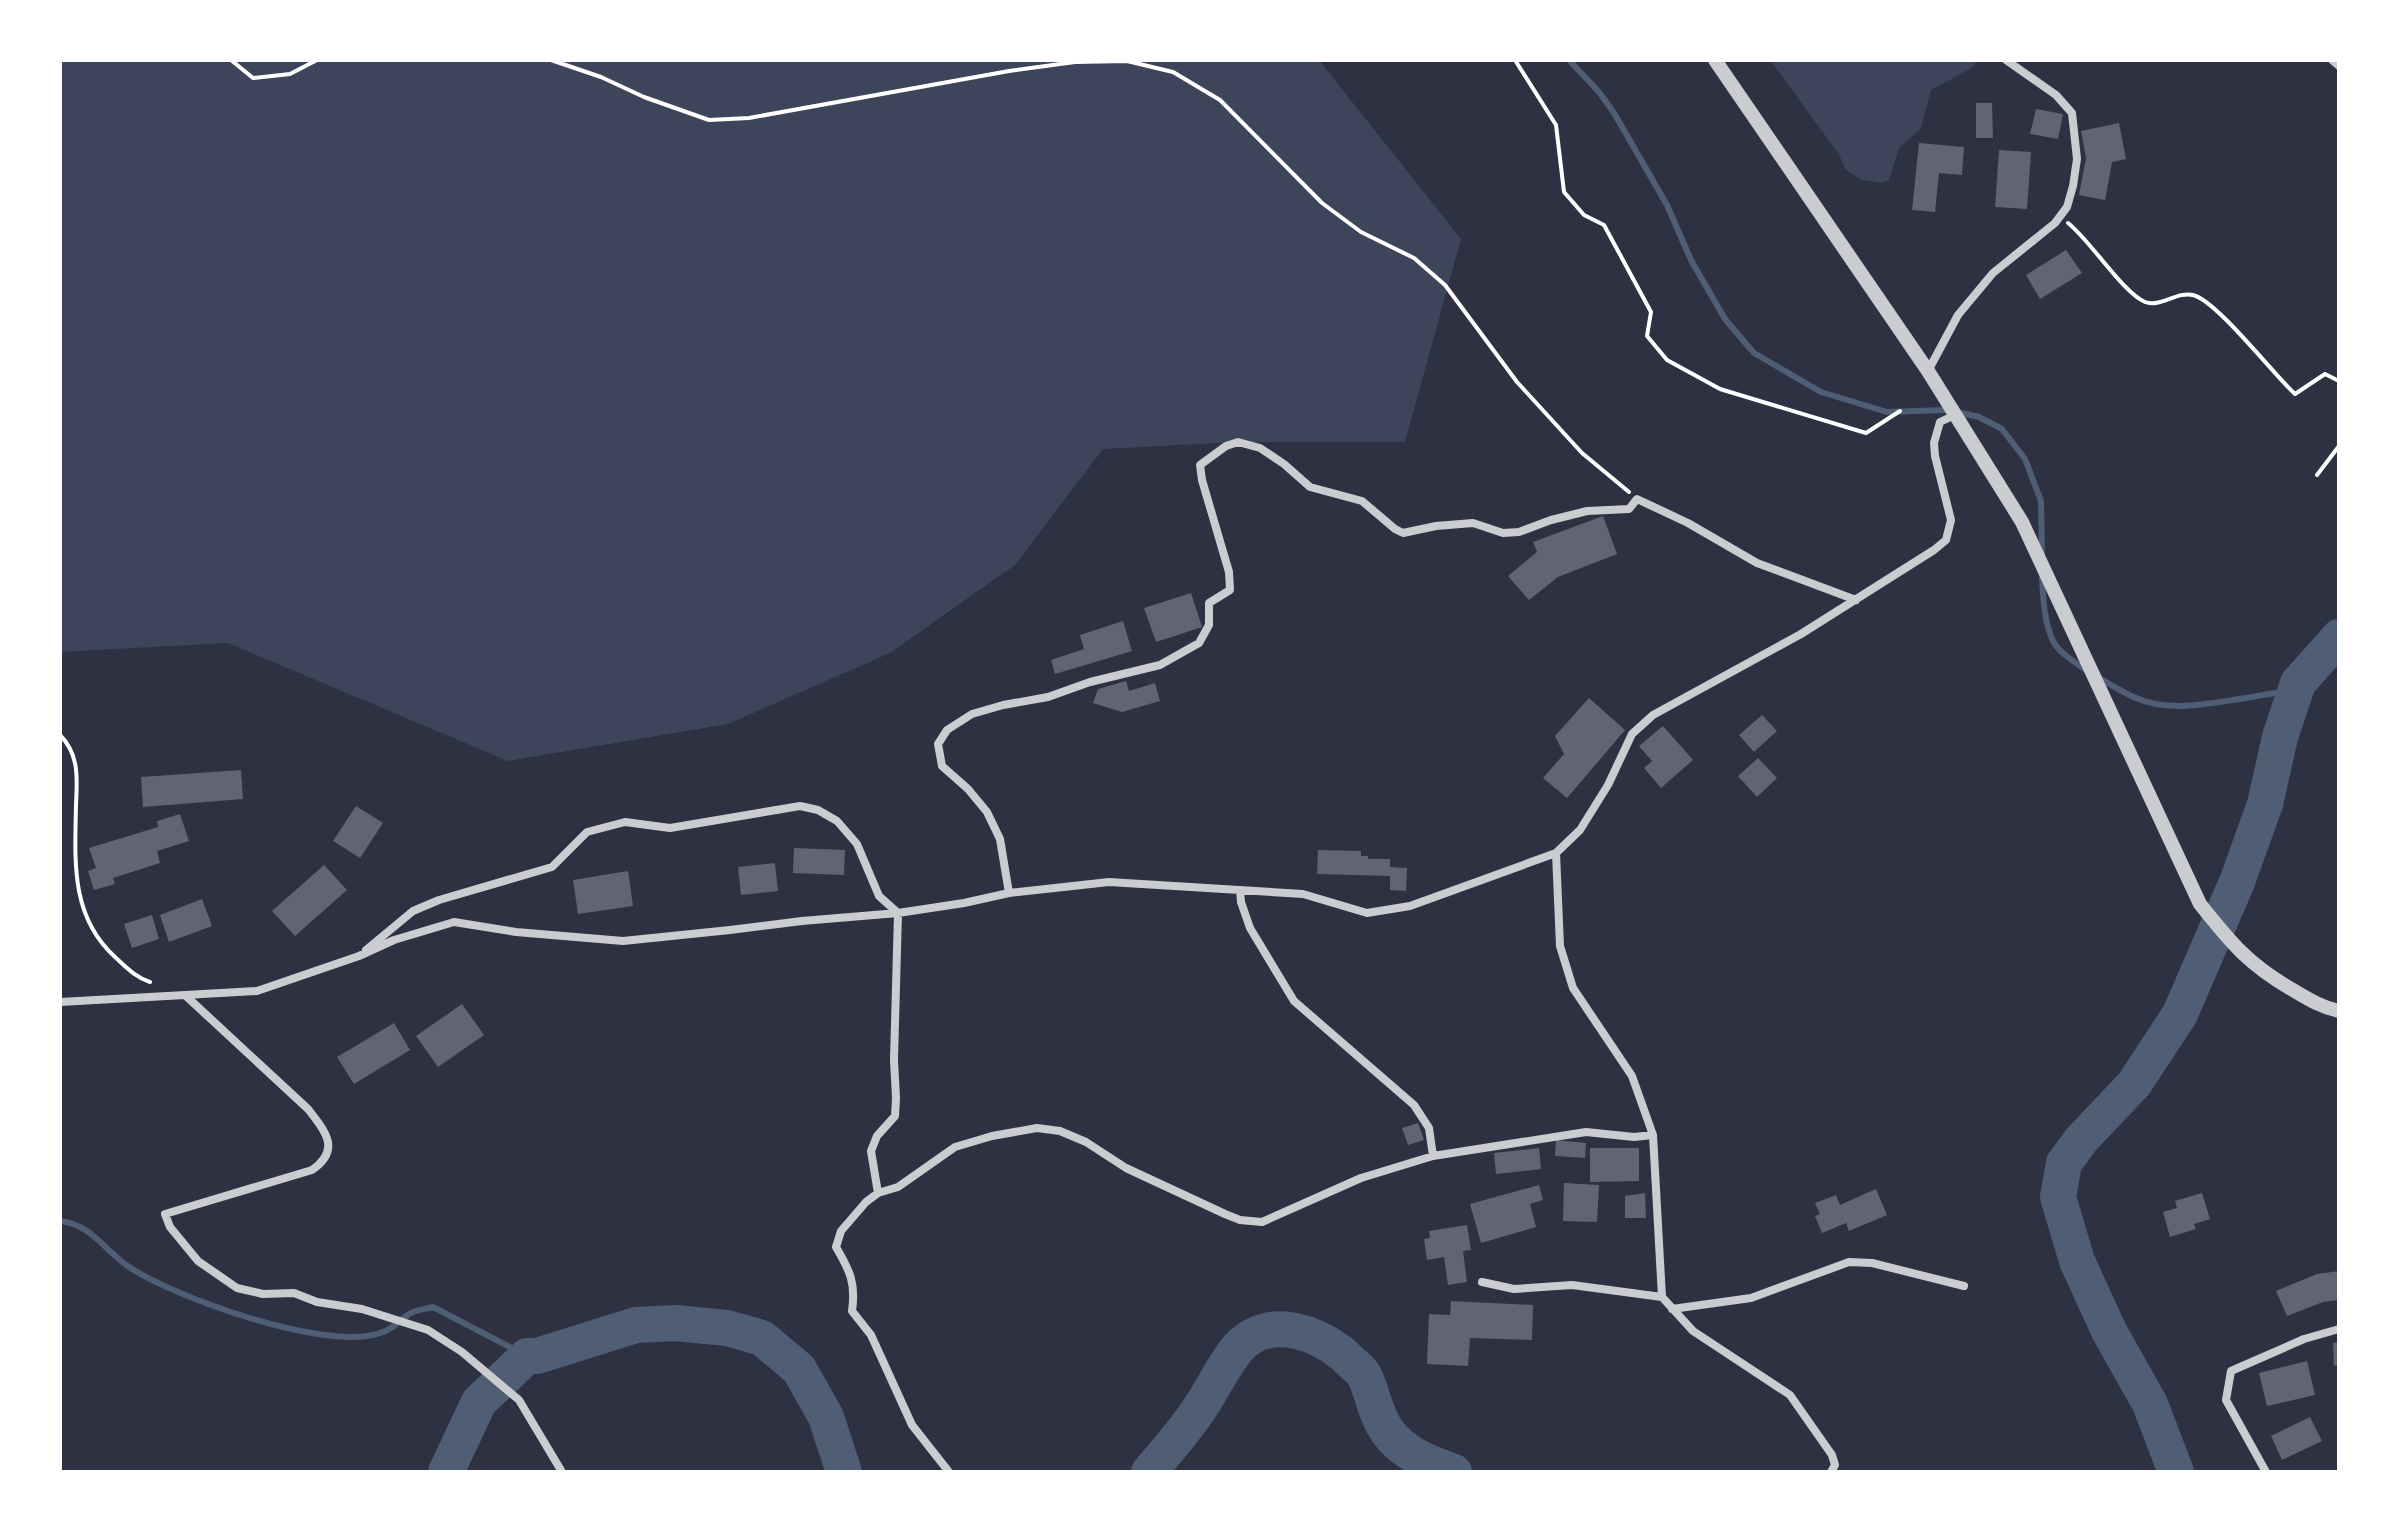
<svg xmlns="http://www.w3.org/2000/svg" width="2399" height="1532" viewBox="0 0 2399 1532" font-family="Figtree,sans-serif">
<rect width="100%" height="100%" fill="#2d3142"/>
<!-- green -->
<path fill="#3c4559" d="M60 60H1319L1461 239 1405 442H1238L1103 449 1015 565 890 653 728 724 508 761 228 643 60 652Z
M1770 60H1977L1972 68 1931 90 1921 128 1899 148 1889 180 1881 183 1862 180 1846 170 1838 153Z"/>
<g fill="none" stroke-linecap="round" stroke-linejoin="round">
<!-- stream -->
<path stroke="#4f5d75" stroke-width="6" d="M1569 60 1599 92 1614 113 1667 205 1691 260 1725 319 1754 353 1821 392 1887 412 1947 410 1979 417 2002 429 2025 459 2041 501 2042 553
M2042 576C2043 597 2044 622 2053 641 2060 654 2077 663 2088 672
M2097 677C2110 684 2123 693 2136 698 2171 713 2210 703 2246 698 2265 695 2276 691 2295 693
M60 1221C91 1224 105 1251 129 1267 178 1299 316 1347 373 1335 394 1330 394 1324 409 1314 416 1310 425 1309 433 1307L527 1356"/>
<!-- river -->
<path stroke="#4f5d75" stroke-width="36" d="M446 1472 479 1402 527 1356H537L636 1325 675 1323 727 1328 762 1338 799 1369 826 1417 844 1472
M1149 1472C1165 1453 1181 1435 1195 1415 1211 1394 1221 1368 1238 1348 1269 1312 1324 1334 1351 1362 1355 1366 1361 1370 1364 1375 1373 1393 1375 1414 1387 1431 1403 1454 1429 1463 1454 1472
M2176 1472 2150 1404 2109 1331 2077 1261 2058 1197 2064 1163 2081 1140 2134 1084 2180 1014 2237 882 2265 804 2280 737 2298 683 2339 637"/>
</g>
<!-- building -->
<path fill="#626471" d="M1976 103H1992L1993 138H1976Z
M2036 109 2063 114 2058 139 2030 134Z
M2119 123 2126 159 2112 162 2105 200 2079 195 2086 158 2081 131Z
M1919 143 1964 147 1962 175 1939 173 1935 212 1912 210Z
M1999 150 2031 152 2027 209 1995 207Z
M2066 250 2082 273 2040 299 2026 275Z
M1603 516 1617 554 1558 577 1529 600 1508 576 1537 552 1533 542Z
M1191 593 1202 627 1156 642 1144 608Z
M1123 621 1132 651 1055 674 1051 660 1084 649 1080 635Z
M1126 681 1129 691 1155 683 1160 701 1122 712 1093 703 1098 689Z
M1589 698 1625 730 1567 798 1543 778 1564 754 1555 736Z
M1762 715 1777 731 1754 752 1739 735Z
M1663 726 1693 760 1661 788 1644 768 1652 761 1639 746Z
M1758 758 1777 778 1757 797 1738 776Z
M241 770 243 799 143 807 141 777Z
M356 806 383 823 360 858 333 841Z
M180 814 189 841 157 851 160 863 113 878 115 884 94 890 88 871 96 868 89 848 158 827 157 821Z
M794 848 845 850 844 875 793 873Z
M1318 850 1361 851V856H1368V859H1390V867L1407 868 1406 891 1390 890V876L1317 874Z
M775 863 778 891 741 895 738 867Z
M324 865 347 890 295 936 272 911Z
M628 871 633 906 578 914 573 880Z
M202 899 212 926 169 942 160 915Z
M152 915 159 939 132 948 124 924Z
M462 1004 484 1035 438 1067 416 1036Z
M394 1023 410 1050 354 1084 337 1057Z
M1418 1123 1424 1140 1408 1145 1402 1128Z
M1556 1140 1586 1143 1585 1158 1555 1156Z
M1539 1148 1541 1169 1496 1174 1494 1153Z
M1590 1148H1639V1181L1590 1182Z
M1564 1183 1599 1185 1597 1222 1563 1221Z
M1539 1185 1543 1200 1530 1204 1536 1227 1481 1243 1470 1204Z
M1876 1189 1887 1215 1849 1231 1846 1223 1822 1233 1815 1216 1820 1214 1815 1203 1836 1195 1840 1205Z
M1645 1193 1646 1218H1625V1196Z
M2202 1193 2210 1219 2194 1224 2196 1229 2170 1237 2163 1212 2177 1208 2175 1201Z
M1467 1225 1471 1250 1463 1251 1467 1282 1448 1285 1444 1257 1427 1260 1424 1239 1430 1238 1429 1231Z
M2339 1271V1300L2323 1302 2287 1316 2276 1291 2317 1274Z
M1451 1301 1533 1305 1532 1340 1470 1338 1468 1366 1427 1364 1429 1314 1450 1315Z
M2339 1342V1365L2334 1366 2333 1343Z
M2307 1361 2315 1395 2267 1406 2259 1373Z
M2310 1417 2322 1441 2282 1460 2271 1436Z"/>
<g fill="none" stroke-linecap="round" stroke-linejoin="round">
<!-- path -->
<path stroke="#fff" stroke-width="4" d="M231 60 253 78 290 74 317 60
M551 60 601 77 644 97 709 120 749 118 1009 71 1075 62 1127 61 1173 72 1220 100 1322 203 1361 232 1414 258 1445 285 1517 382 1582 453 1629 492
M1515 60 1556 125 1564 192 1584 215 1604 225 1651 312 1647 336 1667 360 1720 389 1866 433 1900 411
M2068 223C2090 240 2123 293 2145 302 2160 308 2177 291 2193 295 2217 301 2273 374 2295 394L2325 374 2339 381
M2317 475 2339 446
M60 735C80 755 77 780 76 805 75 861 70 916 115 957 126 967 135 977 150 982"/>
<!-- minor -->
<path stroke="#caccd0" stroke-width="8" d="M2332 60 2339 66
M1928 371 1958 315 1993 273 2055 223 2067 207 2073 186 2077 159 2072 113 2056 95 2006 60
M1556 853 1560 946 1573 988 1632 1076 1653 1135 1662 1297 1693 1331 1790 1395 1832 1455 1835 1465 1831 1472
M1240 890 1241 902 1250 928 1294 1001 1414 1105 1429 1128 1433 1156
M1009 893 1000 839 987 812 968 789 942 766 938 744 947 730 972 714 1003 705 1048 697 1090 682 1160 665 1199 643 1209 625V603L1230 590 1229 572 1202 480 1200 465 1226 446 1238 442 1260 448 1284 464 1310 487 1362 501 1395 529 1403 533 1436 526 1473 523 1503 533 1519 532 1551 520 1587 511 1629 509 1637 499 1688 523 1757 563 1856 600
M366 950 413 911 439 900 552 867 587 832 625 822 670 828 800 806 818 810 837 821 857 844 879 896 898 913
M186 996 308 1109C326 1132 341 1150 312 1170L165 1214 170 1227 198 1261 237 1288 263 1294 294 1293 317 1302 362 1309 428 1330 462 1352 519 1400 562 1472
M60 1002 257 991 359 956 394 940 454 922 516 932 623 941 730 930 802 921 898 913 964 903 1009 893 1109 882 1303 894 1367 913 1410 906 1556 853 1580 830 1608 785 1632 734 1653 715 1801 634 1934 550 1946 540 1951 520 1935 456 1934 443 1940 422 1955 415
M878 1193 871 1151 877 1136 895 1116 896 1098 894 1060 898 913
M1482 1282 1514 1289 1572 1285 1662 1297
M1672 1309 1751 1298 1849 1262 1872 1263 1964 1286
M949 1472 912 1425 871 1335 852 1311C856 1283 850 1271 836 1247L841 1231 866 1202 878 1193 898 1187 955 1147 992 1136 1037 1128 1060 1131 1086 1142 1126 1168 1225 1214 1240 1220 1262 1222 1361 1178 1433 1156 1586 1132 1634 1137 1653 1135
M2266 1472 2226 1400 2231 1371 2304 1339 2339 1329"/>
<!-- tertiary -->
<path stroke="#caccd0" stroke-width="14" d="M1715 60 1928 371 2022 522 2200 904C2231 943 2249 965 2293 990 2308 999 2321 1007 2339 1011"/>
</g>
<!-- border -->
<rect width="2399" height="1532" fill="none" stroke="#ffffff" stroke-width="124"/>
</svg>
